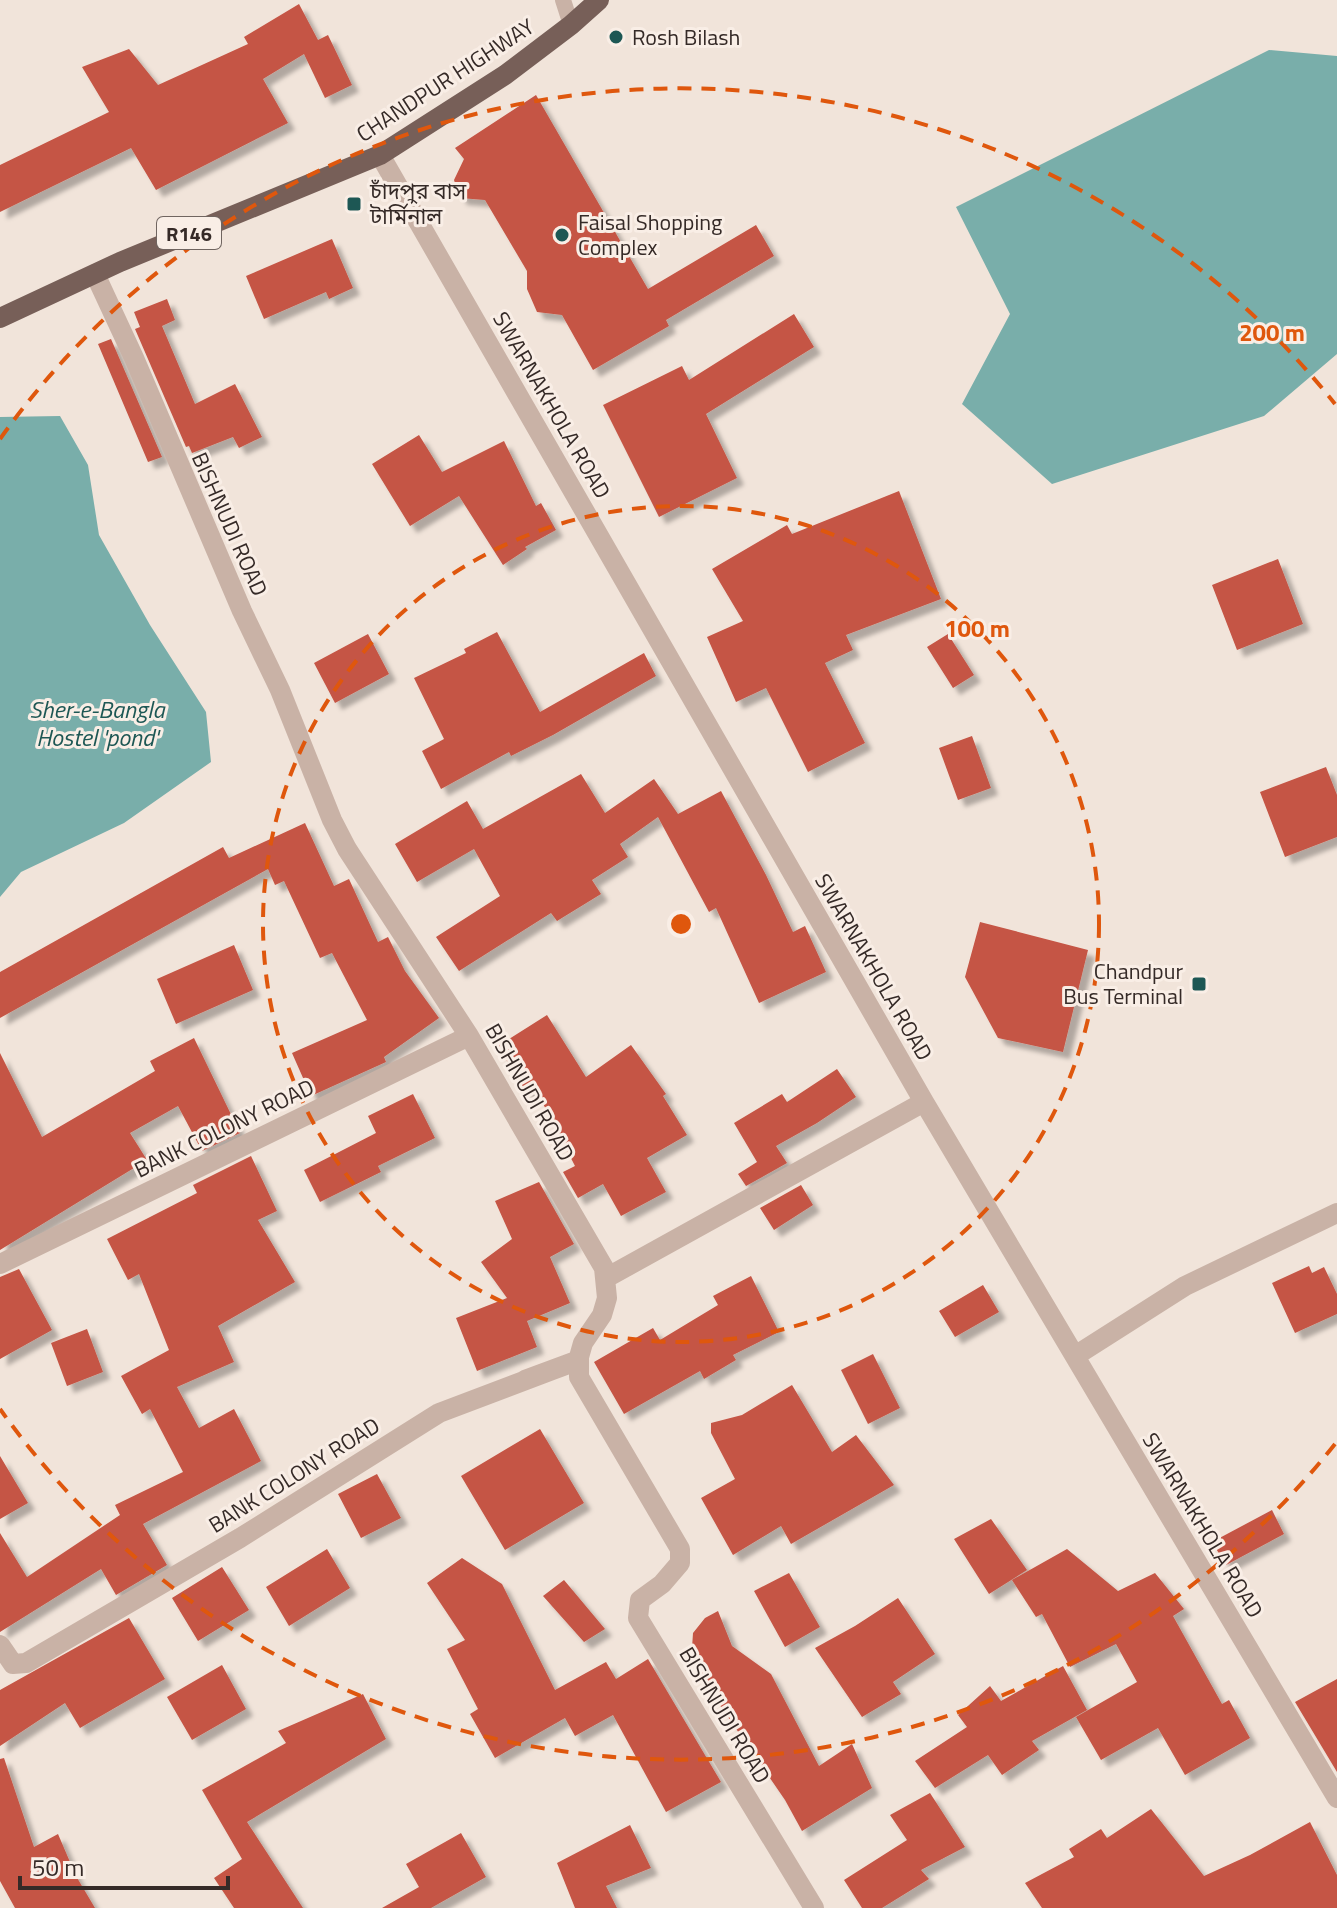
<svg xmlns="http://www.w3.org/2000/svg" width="1337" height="1908" viewBox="0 0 1337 1908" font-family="'Titillium Web','Noto Sans Bengali',sans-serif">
<defs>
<filter id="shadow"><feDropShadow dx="7" dy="7" stdDeviation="2" flood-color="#0004"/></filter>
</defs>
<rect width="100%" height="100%" fill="#f1e4da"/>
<!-- water -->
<path fill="#79aeaa" d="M1269 50 1337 56V354L1264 416 1052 484 962 404 1010 314 956 207Z
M60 416 88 465 99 535 150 625 206 712 211 762 124 823 21 872 0 897V417Z"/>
<!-- building -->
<path fill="#c55444" filter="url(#shadow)" d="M299 4 318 40 328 35 352 85 325 98 304 54 263 79 288 123 156 190 131 148 0 212V165L109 112 82 67 129 49 158 85 248 44 244 37Z
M536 95 648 289 756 225 774 256 666 320 669 326 593 370 562 315 537 312 527 289V271L485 200 460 198 454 180 464 159 455 148Z
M332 239 353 288 329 299 326 292 264 319 246 276Z
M167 299 175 320 162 326 195 404 235 384 262 437 239 448 233 437 192 453 189 446 186 447 135 329 140 327 134 312Z
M794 314 814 347 706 414 737 478 659 517 603 405 682 366 689 380Z
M111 339 162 457 148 462 98 344Z
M419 435 442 472 504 441 536 506 541 503 556 530 525 547 527 549 503 565 459 496 410 526 372 464Z
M899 491 941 599 846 635 853 650 825 663 865 743 808 772 766 688 736 702 707 637 743 621 712 569 787 525 792 534Z
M1278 559 1303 624 1237 650 1212 585Z
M497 632 540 712 644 653 656 676 553 735 511 756 509 752 441 789 422 751 444 739 414 678 466 653 464 649Z
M368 634 389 674 335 703 314 663Z
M948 634 974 675 953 688 927 647Z
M972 736 991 788 958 800 939 748Z
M1326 767 1337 795V837L1285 857 1260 792Z
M581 774 605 813 654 779 678 814 721 791 766 875 793 932 805 926 826 972 759 1003 716 908 709 912 658 817 620 844 628 857 592 880 601 894 557 921 551 913 459 971 436 937 500 896 474 849 417 882 395 844 467 801 483 829Z
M305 823 334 886 349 879 378 942 388 937 405 971 439 1018 384 1057 386 1062 311 1096 292 1053 367 1020 332 953 320 958 284 881 275 885 268 869 0 1018V972L223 847 229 858Z
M980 922 1088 950 1063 1052 998 1038 965 977Z
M234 945 253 990 176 1024 157 979Z
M547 1015 586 1077 631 1045 666 1094 663 1096 687 1135 647 1158 666 1192 621 1216 603 1184 578 1198 563 1172 575 1166 535 1088 527 1093 498 1046Z
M194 1038 240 1133 202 1151 178 1106 130 1133 147 1160 0 1250V1053L42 1137 155 1071 150 1061Z
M837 1069 856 1097 817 1123 776 1146 787 1163 746 1186 738 1174 757 1162 734 1123 782 1094 787 1102Z
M413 1094 435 1138 378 1166 381 1172 320 1202 304 1170 376 1133 368 1116Z
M251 1156 277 1211 258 1220 295 1282 218 1326 234 1362 177 1387 199 1428 234 1409 261 1461 143 1524 167 1565 116 1595 101 1569 0 1632V1533L27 1577 120 1515 115 1505 183 1472 150 1409 142 1414 121 1376 169 1350 139 1274 128 1280 107 1239 197 1193 193 1185Z
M539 1182 574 1244 550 1257 570 1303 527 1321 537 1347 477 1371 456 1318 507 1298 481 1262 512 1239 495 1201Z
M801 1185 813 1205 774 1230 760 1208Z
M1309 1266 1312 1273 1324 1267 1337 1294V1314L1295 1333 1272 1283Z
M19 1269 52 1330 0 1359V1277Z
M751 1276 779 1332 733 1355 736 1360 704 1379 700 1371 624 1414 594 1362 653 1328 660 1340 718 1305 713 1296Z
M983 1285 999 1312 955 1337 939 1311Z
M87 1329 103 1372 67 1386 51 1343Z
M873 1354 900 1408 868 1424 841 1370Z
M792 1385 832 1452 856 1435 894 1485 791 1544 781 1526 733 1555 701 1498 735 1479 711 1433V1423L742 1415Z
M540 1429 584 1503 505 1550 461 1476Z
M0 1456 28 1503 0 1519Z
M377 1474 401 1518 361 1538 338 1494Z
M1272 1510 1284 1534 1226 1565 1212 1542Z
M991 1519 1027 1570 989 1594 954 1539Z
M327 1549 350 1588 289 1626 266 1587Z
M1067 1549 1118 1591 1155 1573 1184 1609 1173 1616 1222 1704 1229 1700 1250 1738 1185 1775 1158 1728 1101 1760 1076 1717 1137 1682 1116 1644 1070 1667 1042 1614 1036 1617 1012 1580Z
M462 1558 502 1584 555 1690 606 1662 616 1679 648 1659 721 1782 666 1812 613 1715 575 1736 565 1718 495 1758 470 1714 478 1709 447 1649 465 1640 427 1583Z
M222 1567 249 1610 198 1641 172 1598Z
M789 1573 820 1627 785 1647 754 1591Z
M564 1580 605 1629 584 1642 543 1596Z
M898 1598 935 1654 893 1682 901 1694 862 1717 815 1648 855 1626Z
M718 1611 732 1646 771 1674 819 1766 852 1744 872 1788 802 1831 785 1800 691 1663 693 1633 705 1618Z
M129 1618 165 1679 80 1728 65 1703 0 1746V1690Z
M222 1665 246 1709 192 1740 167 1697Z
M1063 1666 1087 1710 1032 1741 1039 1750 1002 1775 988 1755 935 1788 915 1761 967 1727 958 1715 990 1686 1001 1701Z
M1337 1679V1772L1295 1702Z
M363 1694 386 1739 247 1822 303 1908H234L214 1878 242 1859 202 1790 286 1743 278 1731Z
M4 1758 34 1847 58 1834 76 1876 95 1908H15L0 1881V1759Z
M930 1793 965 1847 921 1870 929 1879 882 1908H862L844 1880 907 1840 890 1815Z
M1151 1809 1204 1876 1250 1855 1310 1822 1337 1875V1908H1042L1025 1883 1074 1857 1069 1849 1101 1829 1107 1838Z
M630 1825 651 1868 606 1886 617 1908H575L557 1863Z
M461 1833 486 1877 431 1908H382L419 1887 406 1864Z"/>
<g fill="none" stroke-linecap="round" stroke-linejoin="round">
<!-- lane -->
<path stroke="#c9b2a6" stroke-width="16" d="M563 0 571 25"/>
<!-- street -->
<path stroke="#c9b2a6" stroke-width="20" d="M380 155 924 1102 1337 1798
M95 274 134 358 242 611 280 690 332 820 347 849 469 1036 604 1268 607 1298 602 1315 583 1343 579 1357V1377L680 1549V1563L662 1584 640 1600 638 1618 814 1908
M0 1264 469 1036
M606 1278 924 1102
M1075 1356 1185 1286 1337 1213
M0 1645 13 1664 26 1663 240 1538 439 1413 579 1360 525 1380"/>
<!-- primary -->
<path stroke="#775f58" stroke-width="20" d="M0 318 120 262 380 155 505 75 571 25 599 0"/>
</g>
<!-- distance rings -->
<g fill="none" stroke="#df570d" stroke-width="4" stroke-dasharray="14 10">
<circle cx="681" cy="924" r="418"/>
<path d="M1335 1444A836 836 0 0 1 0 1409M0 439A836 836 0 0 1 1335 404"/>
</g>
<!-- markers -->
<g fill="#1d5754" stroke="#f9eee6" stroke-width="3">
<circle cx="616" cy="37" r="8"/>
<rect x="346" y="196" width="16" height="16" rx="4"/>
<circle cx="562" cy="235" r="8"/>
<rect x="1191" y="976" width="16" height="16" rx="4"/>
</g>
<g text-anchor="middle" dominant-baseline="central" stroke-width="6" stroke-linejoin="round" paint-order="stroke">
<!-- shield labels -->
<rect fill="#f9eee6" stroke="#706560" stroke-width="2" x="157" y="217" width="64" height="32" rx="6"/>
<g font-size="20" font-weight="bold" fill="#352a27">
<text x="189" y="233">R146</text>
</g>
<!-- poi labels -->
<g font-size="22" fill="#352a27" stroke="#f9eee6" text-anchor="start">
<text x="632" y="37">Rosh Bilash</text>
<text x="370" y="191">চাঁদপুর বাস<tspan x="370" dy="25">টার্মিনাল</tspan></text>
<text x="578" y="222">Faisal Shopping<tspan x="578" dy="25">Complex</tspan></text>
<text x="1183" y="971" text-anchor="end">Chandpur<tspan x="1183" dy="25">Bus Terminal</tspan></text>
</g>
<!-- street labels -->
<g font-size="22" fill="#352a27" stroke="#f9eee6">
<text transform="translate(445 80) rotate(-33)">CHANDPUR HIGHWAY</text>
<text transform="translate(552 405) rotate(60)">SWARNAKHOLA ROAD</text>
<text transform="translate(230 524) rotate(66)">BISHNUDI ROAD</text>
<text transform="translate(874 967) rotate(60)">SWARNAKHOLA ROAD</text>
<text transform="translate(530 1092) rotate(60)">BISHNUDI ROAD</text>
<text transform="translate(224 1128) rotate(-26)">BANK COLONY ROAD</text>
<text transform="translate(294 1475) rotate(-32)">BANK COLONY ROAD</text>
<text transform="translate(1203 1525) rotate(59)">SWARNAKHOLA ROAD</text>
<text transform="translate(725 1715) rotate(59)">BISHNUDI ROAD</text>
</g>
<!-- water labels -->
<g font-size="24" font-style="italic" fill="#1d5754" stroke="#f9eee6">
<text x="97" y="709">Sher-e-Bangla<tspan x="97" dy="28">Hostel 'pond'</tspan></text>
</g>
</g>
<circle cx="681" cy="924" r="12" fill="#df570d" stroke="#f9eee6" stroke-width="4"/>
<g font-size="24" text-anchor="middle" font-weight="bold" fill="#df570d" stroke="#f9eee6" stroke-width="6" stroke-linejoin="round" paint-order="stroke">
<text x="1272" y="341">200 m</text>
<text x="977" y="637">100 m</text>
</g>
<!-- scale -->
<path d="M20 1876v12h208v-12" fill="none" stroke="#352a27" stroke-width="4"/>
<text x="32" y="1876" font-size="24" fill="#352a27" stroke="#f9eee6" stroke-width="6" paint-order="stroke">50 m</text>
</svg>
